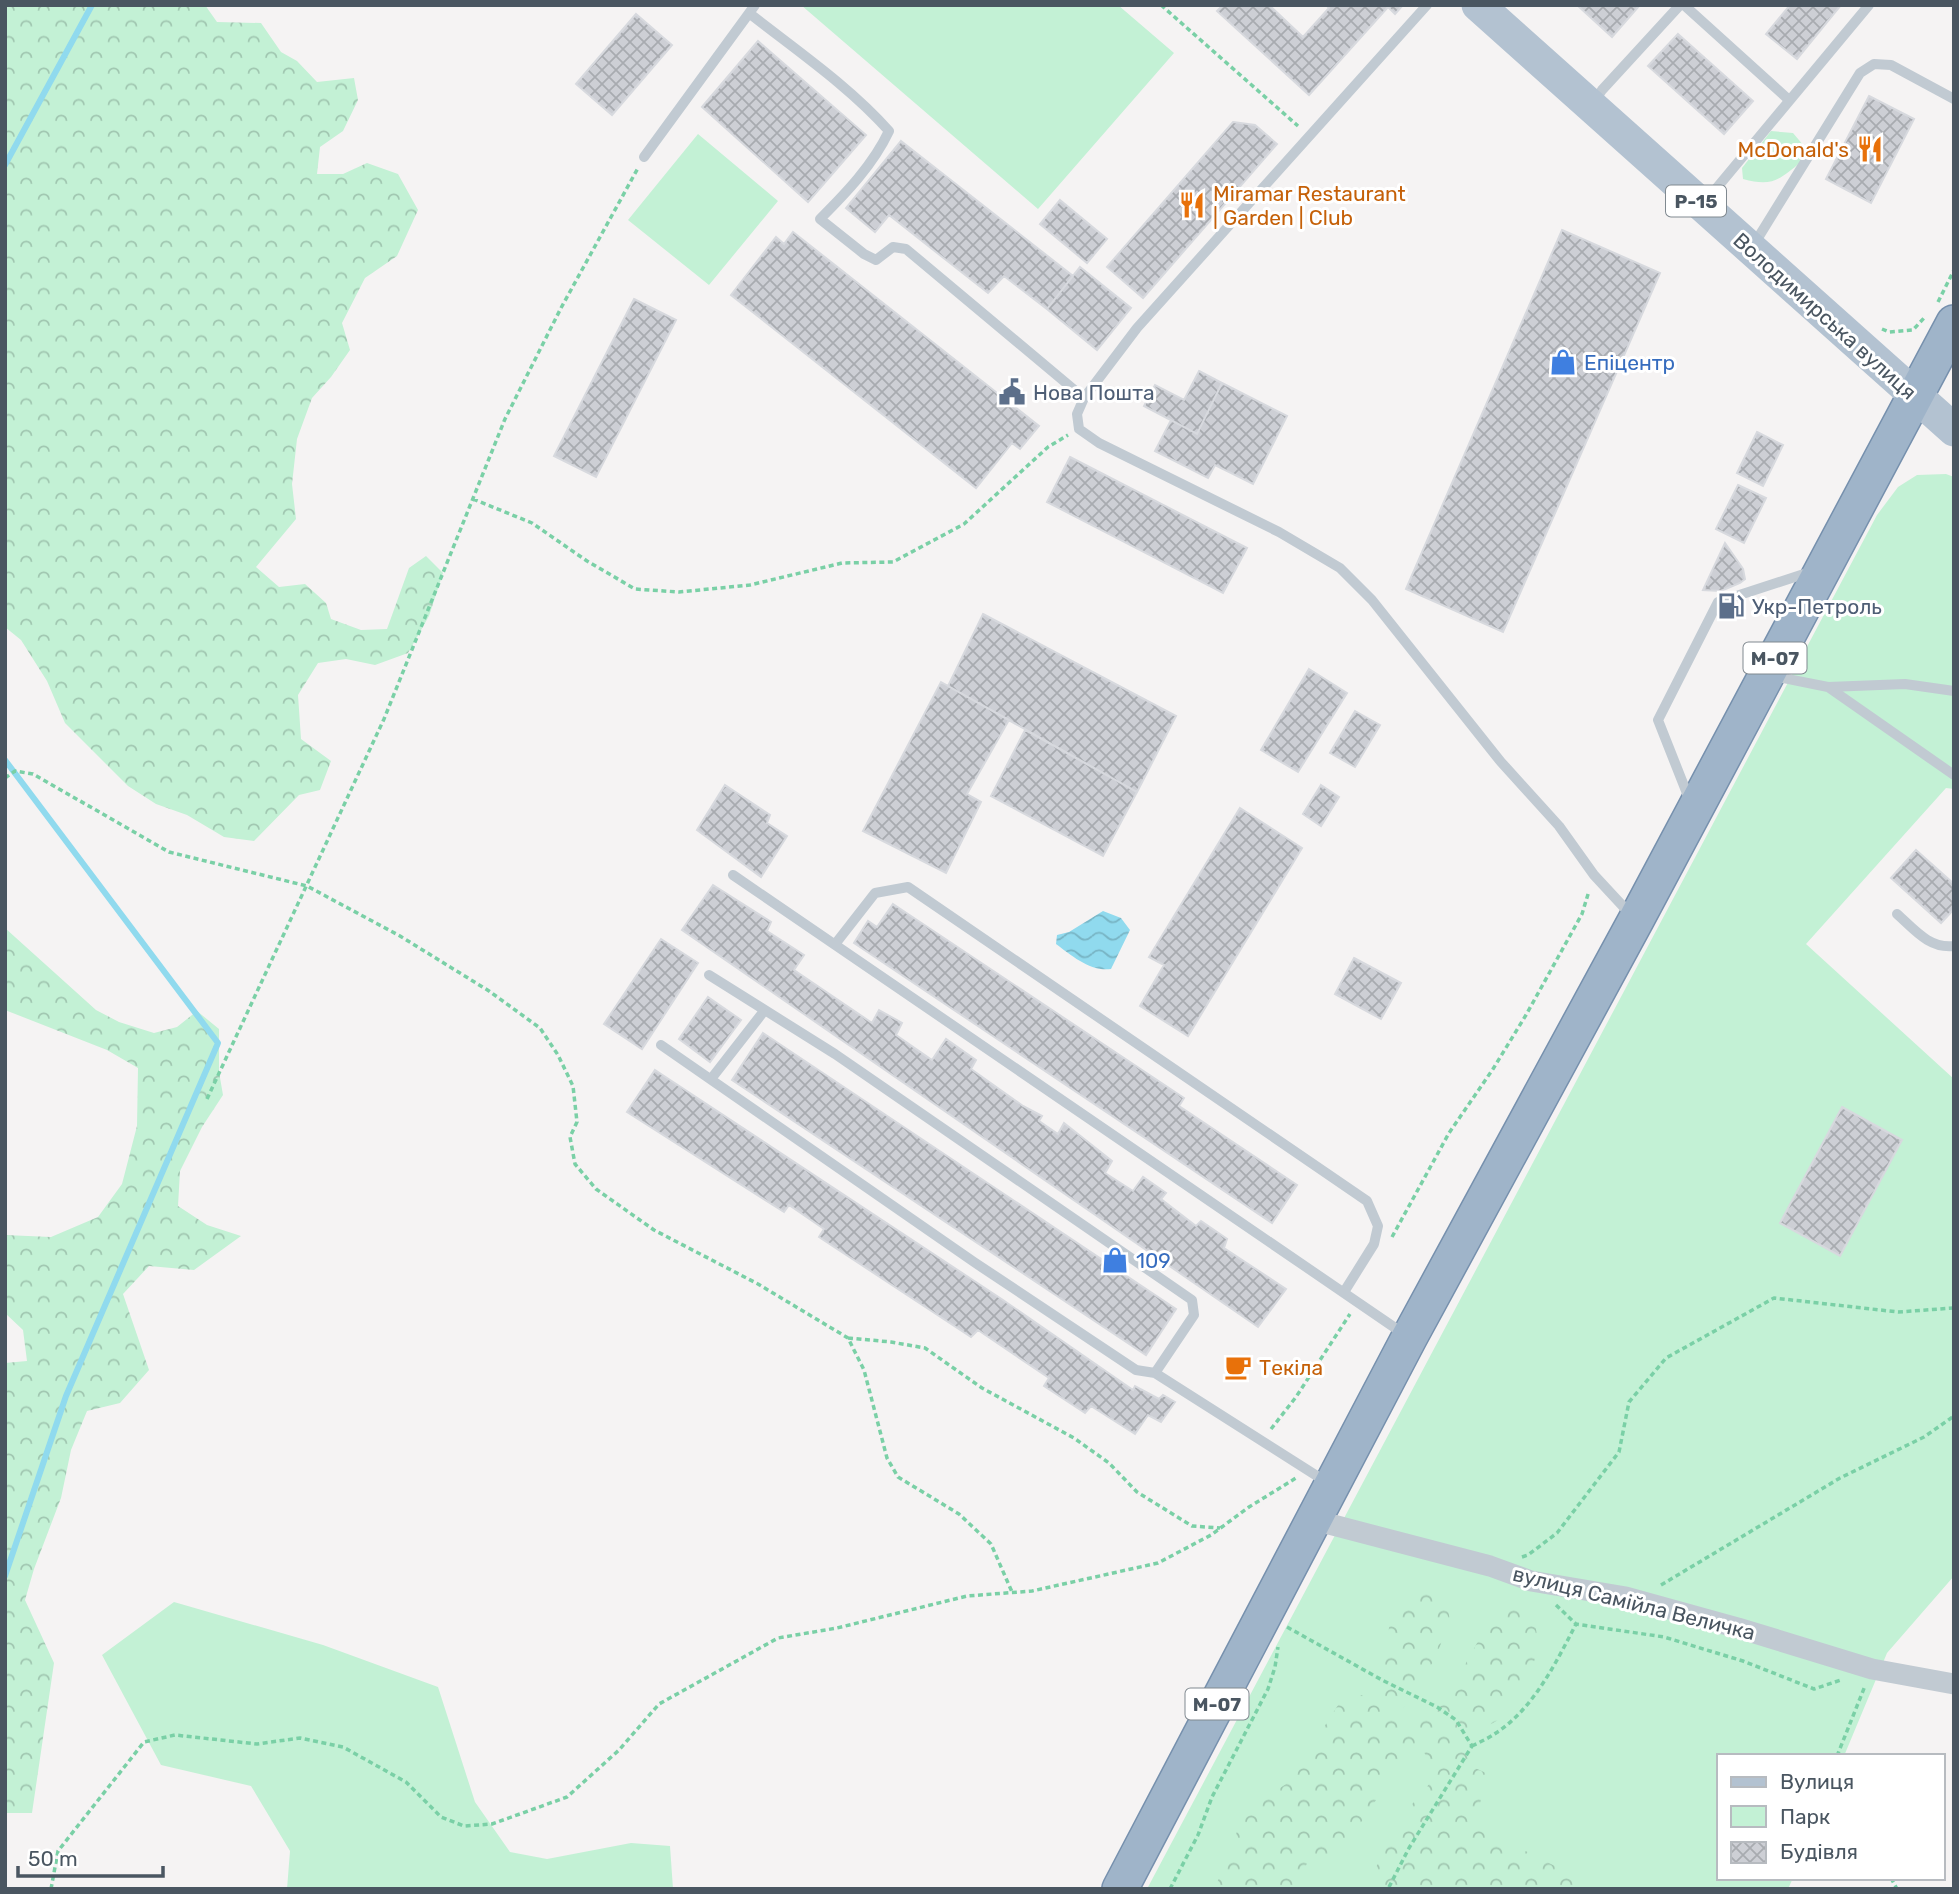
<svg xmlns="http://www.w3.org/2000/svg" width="1959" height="1894" viewBox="0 0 1959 1894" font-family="Rubik,sans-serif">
<defs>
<pattern id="forest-crowns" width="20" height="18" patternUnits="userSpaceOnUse" patternTransform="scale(1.75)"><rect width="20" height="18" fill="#c3f1d5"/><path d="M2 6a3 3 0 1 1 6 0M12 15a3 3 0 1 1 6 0" fill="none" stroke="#a0c6b0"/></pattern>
<pattern id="water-waves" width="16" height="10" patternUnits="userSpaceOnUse" patternTransform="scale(1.75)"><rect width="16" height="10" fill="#90daee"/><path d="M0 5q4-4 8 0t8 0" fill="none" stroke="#78b4c4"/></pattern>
<pattern id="building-cross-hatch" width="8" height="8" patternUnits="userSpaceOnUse" patternTransform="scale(1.75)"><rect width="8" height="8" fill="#cdcfd5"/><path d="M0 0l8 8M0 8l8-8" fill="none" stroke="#a8abb0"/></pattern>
</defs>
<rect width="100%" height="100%" fill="#f5f3f3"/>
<!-- green -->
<path fill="#c3f1d5" d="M801 5H1118L1174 53 1038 209Z
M1771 131 1793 133 1804 146 1801 162C1779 180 1772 187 1743 179L1742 168Z
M698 134 778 201 709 285 628 220Z
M1946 474 1954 477V789L1946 788 1806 944 1954 1079V1576L1887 1653 1844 1756H1719V1878H1793L1788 1889H1147L1877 515 1898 487 1917 475Z
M174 1602 323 1645 438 1687 475 1802 510 1852 547 1859 631 1843 670 1846 673 1889H287L290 1851 251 1786 161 1765 102 1655Z"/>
<!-- forest -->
<path fill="url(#forest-crowns)" d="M5 5H205L217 22 261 23 281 52 297 61 317 82 354 78 358 100 343 131 320 147 317 174H343L367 163 398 174 418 210 397 256 365 278 342 323 350 350 331 377 312 398 297 439 292 484 296 519 256 567 279 587 305 584 326 603 331 619 361 630 387 629 409 568 426 556 443 573 429 616 408 653 375 665 346 659 318 663 298 695 301 739 331 761 320 790 299 795 254 841 224 837 187 815 156 804 128 786 65 723 47 681 21 640 5 627Z
M5 928 96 1010 119 1022 154 1033 177 1027 197 1011 219 1029V1072L223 1095 202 1127 180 1171 178 1206 207 1225 241 1236 194 1270 149 1266 123 1294 149 1370 120 1403 87 1411 71 1450 61 1498 34 1569 25 1600 54 1663 32 1813H5V1363L27 1361 23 1330 5 1313V1235L51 1237 98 1217 122 1184 137 1126 138 1068 107 1050 5 1010Z
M1418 1586H1443L1450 1620 1435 1659 1398 1716 1427 1712 1461 1672 1491 1618 1508 1599 1535 1623 1539 1648 1526 1683 1500 1719 1475 1733 1461 1737 1471 1766 1488 1774 1479 1807 1494 1835 1600 1889H1458L1439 1879 1433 1889H1365L1402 1816 1436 1776 1422 1748 1401 1763 1337 1858 1307 1863 1297 1889H1214L1228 1859 1243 1813 1289 1782 1340 1702 1378 1690 1392 1611Z"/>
<!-- water -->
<path fill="url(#water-waves)" d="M1103 911 1121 918 1130 930 1111 969C1091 972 1072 956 1056 944L1057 935 1069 932Z"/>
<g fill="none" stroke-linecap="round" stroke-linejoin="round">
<!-- stream -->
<path stroke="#90daee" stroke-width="6" d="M5 165 92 5
M5 760 218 1043 66 1396 5 1576"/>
</g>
<!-- building -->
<path fill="url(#building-cross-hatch)" stroke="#d7d9de" stroke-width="2" d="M1223 5H1269L1303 37 1329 8 1326 5H1403L1395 14 1388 7 1309 95 1217 11Z
M1577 5H1638L1639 6 1612 37Z
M1790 5H1841L1797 59 1766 34Z
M636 14 672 45 612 115 576 84Z
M1678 34 1753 101 1724 134 1648 66Z
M758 41 866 135 808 202 702 107Z
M1869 96 1914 119 1871 203 1826 179Z
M1233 122 1255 125 1277 144 1143 298 1107 267Z
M901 141 1073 276 1047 309 1004 276 988 293 889 215 875 232 846 208Z
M1060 200 1107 239 1087 263 1040 224Z
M1562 230 1660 273 1503 632 1406 589Z
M793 232 1039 426 1020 449 1012 443 976 488 731 295 776 237 784 244Z
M1080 267 1131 308 1097 350 1047 309Z
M634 299 676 320 596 477 554 456Z
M1199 371 1222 383 1197 434 1144 406 1155 385 1184 400Z
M1222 383 1287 416 1253 484 1215 465 1208 478 1155 451 1171 420 1197 434Z
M1757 432 1783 445 1763 486 1737 473Z
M1070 457 1247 548 1223 593 1047 502Z
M1738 485 1766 498 1744 543 1716 529Z
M1725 543 1743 569 1745 579 1740 583 1721 591 1703 590Z
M983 614 1176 716 1137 792 948 686Z
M1309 669 1347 693 1298 772 1261 750Z
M941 682 1009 720 967 794 981 802 946 873 863 831Z
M1355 711 1380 725 1355 767 1330 753Z
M1025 730 1137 792 1103 856 991 796Z
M725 785 770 815 767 823 787 836 761 877 697 830Z
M1321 785 1339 797 1321 826 1303 814Z
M1240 808 1302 848 1188 1036 1140 1006 1164 965 1149 957Z
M1916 850 1954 884V909L1941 923 1891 878Z
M713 885 771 922 767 931 804 955 794 970 872 1023 879 1010 902 1023 896 1035 932 1060 946 1039 976 1060 971 1069 1023 1106 1042 1116 1039 1121 1058 1134 1064 1123 1112 1161 1105 1173 1133 1191 1143 1177 1166 1193 1161 1199 1196 1226 1201 1221 1227 1239 1224 1248 1286 1289 1258 1327 682 930Z
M893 904 1184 1098 1179 1106 1297 1185 1272 1223 854 943 868 921 877 927Z
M661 939 698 963 642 1049 604 1024Z
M1354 958 1401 983 1381 1019 1335 994Z
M708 997 741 1020 710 1062 679 1039Z
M763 1033 1176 1309 1146 1355 732 1080Z
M655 1070 1003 1300 1133 1390 1135 1386 1159 1399 1163 1395 1175 1402 1161 1422 1148 1415 1135 1434 1091 1406 1085 1413 1044 1386 1049 1378 978 1330 971 1337 819 1237 824 1229 789 1205 784 1212 627 1112Z
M1842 1107 1902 1140 1840 1256 1780 1223Z"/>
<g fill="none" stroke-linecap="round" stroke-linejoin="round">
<!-- trunk casing -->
<g stroke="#7690ad" stroke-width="38">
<path id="trunk" d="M1120 1889 1409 1338 1636 920 1954 323"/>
</g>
<!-- path -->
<path stroke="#7ad0a6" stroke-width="3.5" stroke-dasharray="5 3.5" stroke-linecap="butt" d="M1161 5 1298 126
M1938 302 1954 270
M1882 329 1889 332 1913 330 1924 318
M473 499 532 523 587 561 635 589 679 592 750 585 842 563 893 562 964 524 1048 447 1068 435
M5 778 15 771 33 774 169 852 307 886 400 936 489 991 540 1028 558 1055 573 1086 577 1122 570 1137 575 1164 596 1189 654 1230 758 1284 848 1338 864 1370 887 1458 898 1477 959 1514 991 1544 1012 1592
M207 1099 384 719 505 419 561 308 638 168
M1392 1237 1449 1133 1493 1069 1526 1015 1582 914 1589 891
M848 1338 891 1342 925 1348 982 1388 1074 1438 1109 1463 1137 1492 1192 1526 1220 1528
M1271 1429 1296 1397 1350 1314
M1522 1557 1528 1555 1557 1533 1619 1452 1629 1402 1666 1358 1774 1298 1898 1312 1954 1308
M1661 1585 1840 1478 1924 1437 1954 1416
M1556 1605 1576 1624 1664 1637 1743 1661 1814 1689 1841 1680
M1287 1627 1382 1680 1437 1707 1456 1720 1472 1746 1409 1848 1388 1889
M1472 1746C1480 1742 1489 1738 1496 1733 1533 1709 1556 1663 1576 1624
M1837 1756 1865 1686
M1891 1878 1897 1889
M51 1889 58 1851 144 1742 175 1735 257 1744 300 1738 343 1747 406 1782 441 1817 464 1826 492 1824 567 1797 619 1750 659 1704 778 1638 837 1628 967 1596 1032 1591 1158 1563 1211 1535 1249 1507 1296 1478
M1170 1889 1198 1835 1212 1797 1268 1689 1275 1667 1278 1647"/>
<!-- service -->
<path stroke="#c1cad2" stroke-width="10" d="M1427 5 1137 328 1084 398 1077 414 1079 429 1099 443 1279 532 1340 568 1372 600 1501 762 1559 826 1594 875 1632 916
M1684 5 1789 100
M749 13C796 50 849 86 889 131 873 165 846 193 820 219L864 254 876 260 893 247 906 249 1084 398
M1594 102 1602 90 1680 5
M644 157 755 5
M1705 202 1869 5
M1753 246 1860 73 1874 64 1891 65 1954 99
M1773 676 1828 687 1905 684 1954 691
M1828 687 1954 775
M1690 801 1658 720 1718 602 1810 572
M733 875 1404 1334
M1897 914C1914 929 1929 949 1954 946
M836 943 875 893 908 887 1367 1201 1378 1226 1374 1244 1344 1292
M709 975 835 1054 1192 1300 1194 1315 1155 1373
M661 1045 974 1262 1136 1370 1155 1373 1328 1483
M711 1079 764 1011"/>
<!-- minor -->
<path stroke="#c1cad2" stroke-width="21" d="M1314 1520 1490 1566 1531 1581 1626 1597 1738 1628 1872 1669 1954 1684"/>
<!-- primary -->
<path stroke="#b3c2d1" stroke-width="33" d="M1478 5 1954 430"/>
<!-- trunk -->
<use href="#trunk" stroke="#9fb4c9" stroke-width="35"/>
</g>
<!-- icons -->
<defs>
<g id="restaurant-bare" transform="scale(2.1)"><path d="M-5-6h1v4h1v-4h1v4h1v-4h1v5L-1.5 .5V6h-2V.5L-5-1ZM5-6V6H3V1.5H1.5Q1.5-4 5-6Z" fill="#e8710a" stroke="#fff" stroke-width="2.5" paint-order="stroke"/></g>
<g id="shop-bare" transform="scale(2.1)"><path d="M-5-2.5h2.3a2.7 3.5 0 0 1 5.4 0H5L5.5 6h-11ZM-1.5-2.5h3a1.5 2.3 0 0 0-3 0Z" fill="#3f7fe0" stroke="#fff" stroke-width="2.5" paint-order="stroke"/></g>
<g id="civic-bare" transform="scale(2.1)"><path d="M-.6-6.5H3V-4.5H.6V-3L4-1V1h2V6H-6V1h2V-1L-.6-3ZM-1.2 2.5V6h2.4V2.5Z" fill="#5c6f8a" stroke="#fff" stroke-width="2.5" paint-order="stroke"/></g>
<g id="fuel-bare" transform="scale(2.1)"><path d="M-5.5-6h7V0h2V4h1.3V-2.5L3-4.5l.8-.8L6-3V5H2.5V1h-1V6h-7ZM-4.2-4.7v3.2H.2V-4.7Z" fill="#5c6f8a" stroke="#fff" stroke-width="2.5" paint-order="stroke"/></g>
<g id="cafe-bare" transform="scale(2.1)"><path d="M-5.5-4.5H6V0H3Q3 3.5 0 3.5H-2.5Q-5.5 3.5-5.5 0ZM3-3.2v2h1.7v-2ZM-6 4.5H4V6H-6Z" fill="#e8710a" stroke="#fff" stroke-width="2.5" paint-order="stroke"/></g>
</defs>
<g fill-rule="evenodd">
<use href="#restaurant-bare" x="1870" y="149"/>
<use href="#restaurant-bare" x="1192" y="205"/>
<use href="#shop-bare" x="1563" y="362"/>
<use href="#civic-bare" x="1012" y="392"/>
<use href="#fuel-bare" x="1731" y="606"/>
<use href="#shop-bare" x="1115" y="1260"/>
<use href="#cafe-bare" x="1238" y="1367"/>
</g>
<g text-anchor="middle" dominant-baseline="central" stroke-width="6" stroke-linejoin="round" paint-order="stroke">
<!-- shield labels -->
<g fill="#fff" stroke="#808990" stroke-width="2">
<rect x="1666" y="185.5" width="60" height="31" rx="5"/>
<rect x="1743.5" y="642.5" width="63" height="31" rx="5"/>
<rect x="1185.5" y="1688.5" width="63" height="31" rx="5"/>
</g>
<g font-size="19" font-weight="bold" fill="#4a5661">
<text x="1696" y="201">Р-15</text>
<text x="1775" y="658">М-07</text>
<text x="1217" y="1704">М-07</text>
</g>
<!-- food labels -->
<g font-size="21" fill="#c56008" stroke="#fff" text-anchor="start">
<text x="1849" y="149" text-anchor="end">McDonald's</text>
<text x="1213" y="193">Miramar Restaurant<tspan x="1213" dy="24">| Garden | Club</tspan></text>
<text x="1259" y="1367">Текіла</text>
</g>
<!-- street labels -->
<g font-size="21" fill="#4a5661" stroke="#fff">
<text transform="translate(1825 316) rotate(42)">Володимирська вулиця</text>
<text transform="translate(1634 1603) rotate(14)">вулиця Самійла Величка</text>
</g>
<!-- shop labels -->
<g font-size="21" fill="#366cbe" stroke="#fff" text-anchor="start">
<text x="1584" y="362">Епіцентр</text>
<text x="1136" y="1260">109</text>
</g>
<!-- service labels -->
<g font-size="21" fill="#4e5e75" stroke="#fff" text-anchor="start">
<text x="1033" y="392">Нова Пошта</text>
<text x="1752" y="606">Укр-Петроль</text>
</g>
</g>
<!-- border -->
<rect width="1959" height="1894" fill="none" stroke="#4a5661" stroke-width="14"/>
<!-- legend -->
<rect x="1717" y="1754" width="228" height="126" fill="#ffffff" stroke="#b7bbc0" stroke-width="2"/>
<rect x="1731" y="1777" width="35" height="10" fill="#b3c2d1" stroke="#b7bbc0" stroke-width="2"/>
<text x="1780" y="1789" font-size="21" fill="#4a5661">Вулиця</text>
<rect x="1731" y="1806" width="35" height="21" fill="#c3f1d5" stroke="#b7bbc0" stroke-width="2"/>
<text x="1780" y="1824" font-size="21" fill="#4a5661">Парк</text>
<rect x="1731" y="1842" width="35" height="21" fill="url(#building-cross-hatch)" stroke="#b7bbc0" stroke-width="2"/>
<text x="1780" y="1859" font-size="21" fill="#4a5661">Будівля</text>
<!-- scale -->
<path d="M18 1866v10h145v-10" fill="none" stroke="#4a5661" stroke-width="3.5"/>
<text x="28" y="1866" font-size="21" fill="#4a5661" stroke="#ffffff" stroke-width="5" paint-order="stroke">50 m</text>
</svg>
